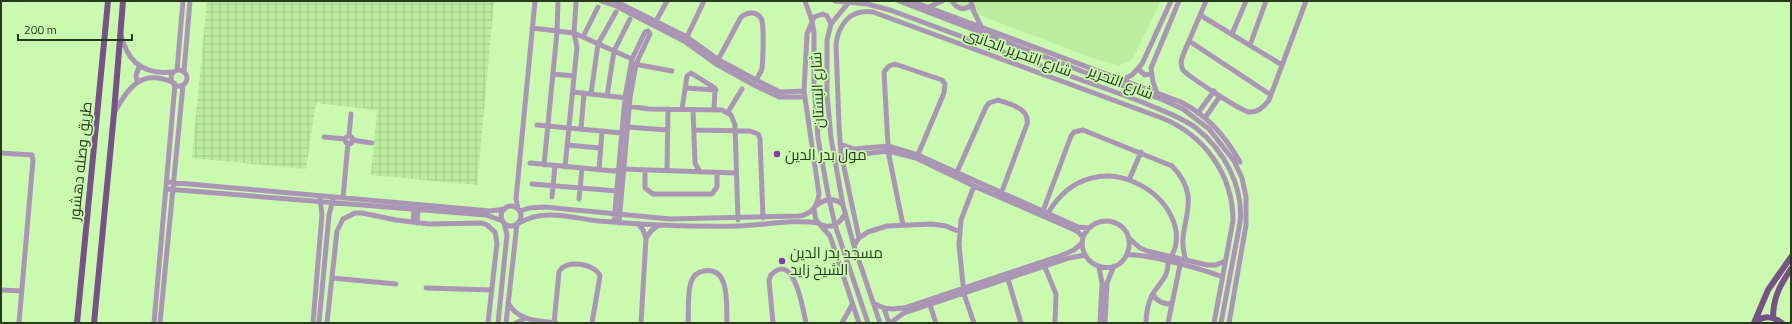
<svg xmlns="http://www.w3.org/2000/svg" width="1792" height="324" viewBox="0 0 1792 324" font-family="'Titillium Web',Cairo,sans-serif">
<defs>
<pattern id="industrial-grid" width="8" height="8" patternUnits="userSpaceOnUse"><rect width="8" height="8" fill="#bbed9f"/><path d="M0 4h8M4 0v8" fill="none" stroke="#a1cc88"/></pattern>
</defs>
<rect width="100%" height="100%" fill="#caf9b0"/>
<!-- built -->
<path fill="#bbed9f" d="M942 1H1161L1132 60 1119 65 1101 61Z"/>
<!-- industrial -->
<path fill="url(#industrial-grid)" d="M207 1H494L477 185 371 175 377 110 316 103 306 169 192 158Z"/>
<g fill="none" stroke-linecap="round" stroke-linejoin="round">
<!-- minor -->
<path stroke="#aa96b4" stroke-width="5" d="M601 1 616 6 684 41 716 64 754 85 779 97H804
M615 1 687 37 719 60 756 80 780 92 804 91
M805 1 812 21 814 33V83L818 138 828 194 835 225 868 323
M835 1 867 4 890 10C950 32 1010 55 1070 76 1096 85 1121 94 1147 104 1163 111 1181 117 1196 128 1224 150 1244 187 1240 223L1221 323
M899 1 1097 77 1161 99 1183 109 1209 129 1234 161 1242 178 1246 197V225L1229 323
M911 1 1181 102C1208 116 1225 136 1240 162
M952 1C957 9 964 11 972 5
M971 1 974 12 981 26
M1206 1 1183 55C1181 60 1180 65 1183 70 1188 76 1241 111 1249 112 1258 113 1264 107 1269 100L1306 1
M849 2 831 24 827 40V94L831 138 843 205 854 246 880 323
M929 7 942 1
M1200 15 1282 65
M655 23 667 1
M532 28 574 33 632 59
M121 34C127 63 145 75 173 72
M1232 34 1246 1
M583 37 598 7
M686 39 704 1
M1189 41 1271 95
M1250 45 1266 1
M717 62 741 17C748 11 759 11 762 21 764 28 763 60 762 68 761 73 757 78 755 82
M634 64 672 71
M1138 69 1145 75 1151 74
M177 70 183 1
M171 78a8 8 0 1 1 16 0a8 8 0 1 1-16 0Z
M184 71 190 1
M553 74 574 76
M1122 80 1132 75 1142 64 1171 1
M137 81 136 75 139 67
M685 88 716 90
M573 92 627 98
M1157 93 1153 82 1151 68 1179 1
M591 94 598 44 616 12
M607 96 614 51 630 19
M627 106 649 109 722 110 731 115 735 125 738 220
M682 109 687 76 691 73 715 88 714 110
M693 110 695 163 700 172
M728 112 742 89
M114 113C129 87 141 68 174 83
M1198 113 1214 91
M1205 118 1220 96
M537 125 622 133
M627 127 667 130
M581 129 584 93
M694 130 750 131 758 134 760 139 763 218
M349 136 351 114
M345 140a4 4 0 1 1 8 0a4 4 0 1 1-8 0Z
M324 137 345 139
M352 140 372 143
M840 144 854 149 888 146 918 155 1078 227 1089 228
M567 145 600 148
M888 146 884 72 889 66 895 64 942 80 945 84 944 93 917 157
M888 151 903 225
M1 153 32 155 33 160 19 323
M843 162 855 155 888 151 916 158 974 186 1077 231 1083 237C1076 268 1120 280 1128 251 1137 222 1096 208 1083 237
M530 163 614 171 621 169 736 173
M544 165 557 32 558 1
M565 167 577 47 574 33 576 3
M599 170 602 131
M645 170V188L653 194H712L717 187V173
M667 171 668 109
M957 172 986 107 989 103 998 100C1009 104 1030 108 1027 124L1001 194
M1129 180 1141 152
M167 182 490 211 505 209
M532 184 617 191
M166 189 486 215 503 221
M552 197 555 166
M343 198 348 143
M579 199 582 168
M817 205C826 198 835 198 843 205
M501 216a10 10 0 1 1 20 0a10 10 0 1 1-20 0Z
M518 209 516 199 535 1
M814 209 816 220 830 236 859 323
M520 211 529 208 544 207 670 219 799 216C812 214 817 207 819 194L804 91 807 34 814 17 823 14 827 16 831 24
M1043 211 1071 136 1074 132 1083 130 1172 166C1207 202 1173 225 1186 260
M1048 213C1097 131 1201 204 1171 257
M413 222 414 209
M614 222 625 97 632 59 645 32 648 31 650 34 636 64 630 98 619 223
M417 223 418 209
M519 223C544 208 572 218 599 221 646 225 693 227 739 226 765 225 793 219 819 223
M638 224 643 230 646 238 641 323
M822 225C833 229 840 223 845 214
M646 238 651 231 657 226
M859 238 868 232 887 226 932 224 946 226 960 232
M1129 238 1140 248 1147 251 1207 265H1216L1225 261
M854 246 859 238 841 153 839 126 836 44C839 23 851 9 873 12L1162 118C1204 135 1233 174 1233 221L1214 323
M1127 255C1143 253 1207 270 1222 277
M1044 265 1056 294 1055 323
M1099 267 1102 283 1100 323
M332 278 396 284
M1008 279 1021 323
M426 288 492 290
M1 290 22 291
M1153 295C1158 302 1163 304 1172 304
M508 303C520 322 536 320 556 323
M875 304 884 308 889 323
M930 305 936 323
M884 308 892 309 904 308 1060 256 1074 250 1082 243
M154 323 175 84
M160 323 183 85
M313 323 322 214 320 198
M319 323 329 215 333 199
M327 323 337 231 343 219 355 213H362L396 220 429 224 482 223 487 225 495 232 497 243 488 323
M498 323 507 235 504 223
M506 323 517 224
M516 323 524 319
M554 323 559 272C565 258 596 264 600 276L592 323
M688 323C689 311 687 294 691 282 693 276 698 272 704 271 731 266 726 307 727 323
M773 323 769 280 771 275C794 250 803 309 806 323
M842 323 852 305
M890 323 904 313 1069 258 1085 255
M974 323 964 294 959 245 961 220 974 186
M1105 323 1107 283 1114 266
M1146 323C1146 313 1148 304 1152 295 1159 283 1169 277 1168 262
M1168 323 1180 265"/>
<!-- major -->
<path stroke="#765286" stroke-width="6" d="M1773 318C1773 298 1780 285 1791 269
M77 323 108 1
M94 323 114 113 123 1
M1754 323 1768 290 1791 257
M1754 323C1763 315 1773 316 1782 323"/>
</g>
<!-- markers -->
<g fill="#8737a7" stroke="#caf9b0" stroke-width="1.5">
<circle cx="777" cy="154" r="4"/>
<circle cx="782" cy="261" r="4"/>
</g>
<g text-anchor="middle" dominant-baseline="central" stroke-width="3.5" stroke-linejoin="round" paint-order="stroke">
<!-- street labels -->
<g font-size="15" fill="#283a1d" stroke="#caf9b0">
<text transform="translate(1018 52) rotate(20)">شارع التحرير الجانبى</text>
<text transform="translate(1121 82) rotate(21)">شارع التحرير</text>
<text transform="translate(817 90) rotate(-92)">شارع البستان</text>
<text transform="translate(80 161) rotate(-84)">طريق وصله دهشور</text>
</g>
<!-- poi labels -->
<g font-size="15" fill="#283a1d" stroke="#caf9b0" text-anchor="start">
<text x="785" y="154">مول بدر الدين</text>
<text x="790" y="252">مسجد بدر الدين<tspan x="790" dy="17">الشيخ زايد</tspan></text>
</g>
</g>
<!-- border -->
<rect width="1792" height="324" fill="none" stroke="#283a1d" stroke-width="4"/>
<!-- scale -->
<path d="M18 34v6h114v-6" fill="none" stroke="#283a1d" stroke-width="2"/>
<text x="24" y="34" font-size="12" fill="#283a1d" stroke="#caf9b0" stroke-width="3" paint-order="stroke">200 m</text>
</svg>
